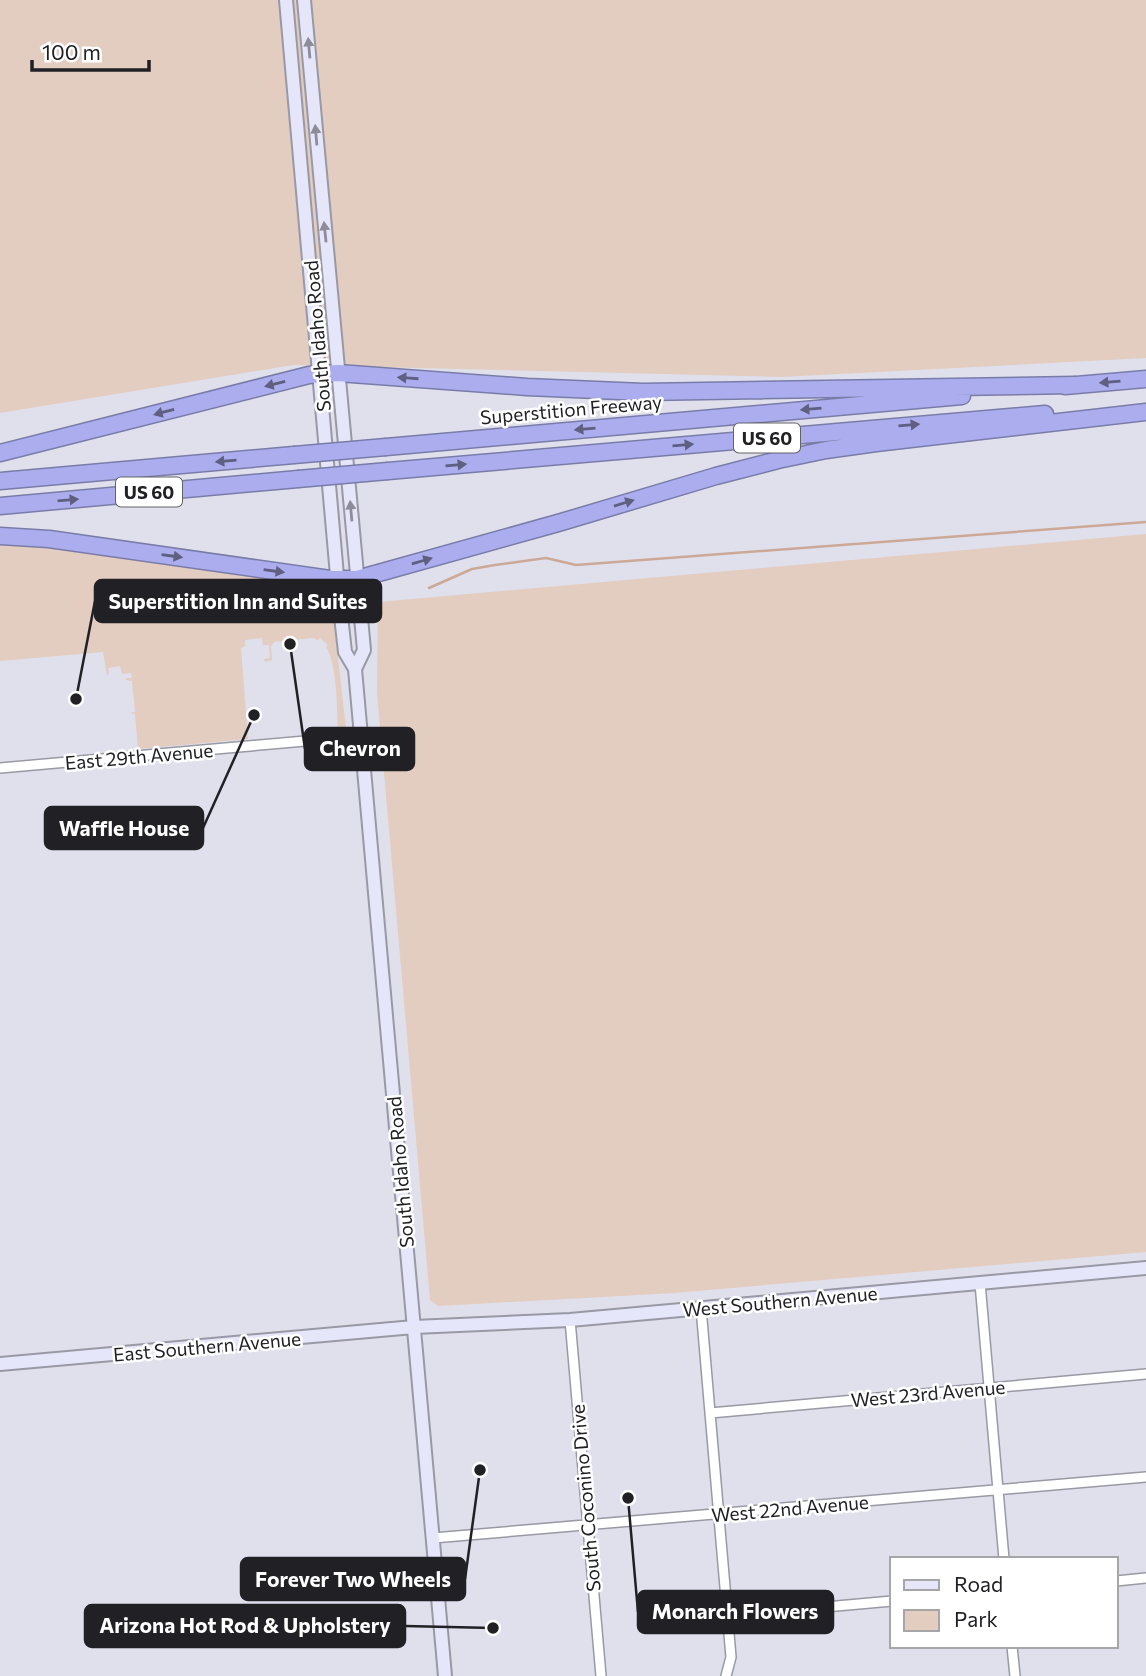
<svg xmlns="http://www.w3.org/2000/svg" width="1146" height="1676" viewBox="0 0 1146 1676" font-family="Commissioner,sans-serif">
<rect width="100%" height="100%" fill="#dfe0ec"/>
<!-- green -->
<path fill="#e3ccc0" d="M0 0H1146V358L781 377 293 365 0 413Z
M1146 534V1252L674 1293 438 1306 430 1300 377 692 378 602Z
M0 540 49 544 208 571 295 580 321 587 330 595 328 596 332 604 346 729 338 730C337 711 337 662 326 647L328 645 320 638 318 640 313 638 274 642 271 646 272 660 265 662 264 659 270 658 269 645H263L262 638 245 640V646L241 648 248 739 138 749 135 714 129 713 135 712 132 681 126 680V678H132L131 673 122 674 120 666 108 668 109 674 107 675 103 652 0 661Z"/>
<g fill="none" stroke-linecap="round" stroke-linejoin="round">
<!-- stream -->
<path stroke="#cca996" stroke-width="2.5" d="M429 588 472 569 495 565 546 558 576 565 1146 522"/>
<!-- minor casing -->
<g stroke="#9899a4" stroke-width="12">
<path id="minor" d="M0 768 362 736
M980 1283 1004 1559
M701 1308 731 1657 726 1676
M570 1320 601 1676
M710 1413 1146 1374
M433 1538 1146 1477
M1116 1581 1146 1578
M727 1616 892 1601
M1012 1646 1015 1676"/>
</g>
<!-- secondary casing -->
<g stroke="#9899a4" stroke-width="16">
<path id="secondary" d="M286 0 339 598 345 652 355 669 445 1676
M304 0 364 650 355 669
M0 1364 414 1327 570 1320 1146 1268"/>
</g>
<!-- motorway casing -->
<g stroke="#7a7ca8" stroke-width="19">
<path id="motorway" d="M1065 386 1146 379
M386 447 962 396
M0 453 309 375 338 373 527 387 643 392 1075 385
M388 471 1045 414
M0 481 294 455
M0 506 298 479
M0 536 49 539 330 579H357L558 523 716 476 778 460 826 450 876 443 1146 412"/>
</g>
<!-- minor -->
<use href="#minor" stroke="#fff" stroke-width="9"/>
<!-- secondary -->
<use href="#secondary" stroke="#e6e6fa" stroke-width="12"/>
<!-- motorway -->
<use href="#motorway" stroke="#abadee" stroke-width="16"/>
<!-- motorway-bridge casing -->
<g stroke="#7a7ca8" stroke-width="19" stroke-linecap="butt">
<path id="motorway-bridge" d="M294 455 386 447
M298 479 388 471"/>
</g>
<!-- motorway-bridge -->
<use href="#motorway-bridge" stroke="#abadee" stroke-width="16"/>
</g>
<!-- one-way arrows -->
<defs><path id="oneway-solid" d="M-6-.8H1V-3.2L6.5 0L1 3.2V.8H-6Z" transform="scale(1.75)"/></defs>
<g fill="#8d8d9a">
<use href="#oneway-solid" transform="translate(309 48) rotate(-95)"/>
<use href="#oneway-solid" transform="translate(316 135) rotate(-95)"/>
<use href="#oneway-solid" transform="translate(325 232) rotate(-96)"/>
<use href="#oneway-solid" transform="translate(351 511) rotate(-95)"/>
</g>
<g fill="#5f5f7f">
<use href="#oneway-solid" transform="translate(408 378) rotate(-176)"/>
<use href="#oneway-solid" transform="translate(1110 382) rotate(175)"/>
<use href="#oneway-solid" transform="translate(275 384) rotate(166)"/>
<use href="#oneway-solid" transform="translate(811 409) rotate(175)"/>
<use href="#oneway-solid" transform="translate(164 412) rotate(165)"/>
<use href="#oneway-solid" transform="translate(909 425) rotate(-5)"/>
<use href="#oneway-solid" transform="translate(585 429) rotate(175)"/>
<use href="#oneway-solid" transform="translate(683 445) rotate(-5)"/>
<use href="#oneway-solid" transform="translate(226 461) rotate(175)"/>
<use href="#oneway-solid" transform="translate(456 465) rotate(-5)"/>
<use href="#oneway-solid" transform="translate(68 500) rotate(-5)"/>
<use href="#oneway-solid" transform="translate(624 503) rotate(-17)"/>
<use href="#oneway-solid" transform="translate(172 556) rotate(8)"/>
<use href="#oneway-solid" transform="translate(422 561) rotate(-16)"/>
<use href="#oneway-solid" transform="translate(274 571) rotate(8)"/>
</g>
<g text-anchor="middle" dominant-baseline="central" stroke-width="5" stroke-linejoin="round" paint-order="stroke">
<!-- shield labels -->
<g fill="#fff" stroke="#636366" stroke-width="2">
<rect x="734" y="423.5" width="66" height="29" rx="5"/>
<rect x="116" y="477.5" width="66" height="29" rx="5"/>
</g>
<g font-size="18" font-weight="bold" fill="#202025">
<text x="767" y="438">US 60</text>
<text x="149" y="492">US 60</text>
</g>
<!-- street labels -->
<g font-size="19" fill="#202025" stroke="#fff">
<text transform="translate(317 336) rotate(-95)">South Idaho Road</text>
<text transform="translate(571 409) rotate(-5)">Superstition Freeway</text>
<text transform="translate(139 756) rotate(-5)">East 29th Avenue</text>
<text transform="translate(400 1172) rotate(-95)">South Idaho Road</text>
<text transform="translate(780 1301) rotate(-5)">West Southern Avenue</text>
<text transform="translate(207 1346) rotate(-5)">East Southern Avenue</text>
<text transform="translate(928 1393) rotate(-5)">West 23rd Avenue</text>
<text transform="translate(585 1498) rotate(-95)">South Coconino Drive</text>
<text transform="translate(790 1508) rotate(-5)">West 22nd Avenue</text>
</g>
</g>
<!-- callouts -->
<path fill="none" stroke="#202025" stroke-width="2.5" d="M76 699L95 601M290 644L305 749M254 715L203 828M480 1470L465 1579M628 1498L638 1612M493 1628L405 1626"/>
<g fill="#202025" stroke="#fff" stroke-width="2.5">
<circle cx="76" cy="699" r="7"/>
<circle cx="290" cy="644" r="7"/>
<circle cx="254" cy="715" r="7"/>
<circle cx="480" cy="1470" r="7"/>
<circle cx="628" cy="1498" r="7"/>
<circle cx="493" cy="1628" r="7"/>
</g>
<g fill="#202025" stroke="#202025" stroke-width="2.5">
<rect x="95" y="580" width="286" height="42" rx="7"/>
<rect x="305" y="728" width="109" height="42" rx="7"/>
<rect x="45" y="807" width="158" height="42" rx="7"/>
<rect x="241" y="1558" width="224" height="42" rx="7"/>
<rect x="638" y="1591" width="195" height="42" rx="7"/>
<rect x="85" y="1605" width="320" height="42" rx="7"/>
</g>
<g font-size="21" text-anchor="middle" font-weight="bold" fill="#fff">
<text x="238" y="609">Superstition Inn and Suites</text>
<text x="360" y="756">Chevron</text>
<text x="124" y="836">Waffle House</text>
<text x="353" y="1587">Forever Two Wheels</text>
<text x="735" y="1619">Monarch Flowers</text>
<text x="245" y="1633">Arizona Hot Rod &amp; Upholstery</text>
</g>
<!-- legend -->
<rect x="890" y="1557" width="228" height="91" fill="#ffffff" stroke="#a6a6a8" stroke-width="2"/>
<rect x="904" y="1580" width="35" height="10" fill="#e6e6fa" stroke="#a6a6a8" stroke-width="2"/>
<text x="954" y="1592" font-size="21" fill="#202025">Road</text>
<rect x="904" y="1610" width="35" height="21" fill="#e3ccc0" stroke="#a6a6a8" stroke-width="2"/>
<text x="954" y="1627" font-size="21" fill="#202025">Park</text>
<!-- scale -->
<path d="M32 60v10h117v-10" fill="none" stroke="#202025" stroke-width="3.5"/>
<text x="42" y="60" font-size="21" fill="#202025" stroke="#ffffff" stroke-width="5" paint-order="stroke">100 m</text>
</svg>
